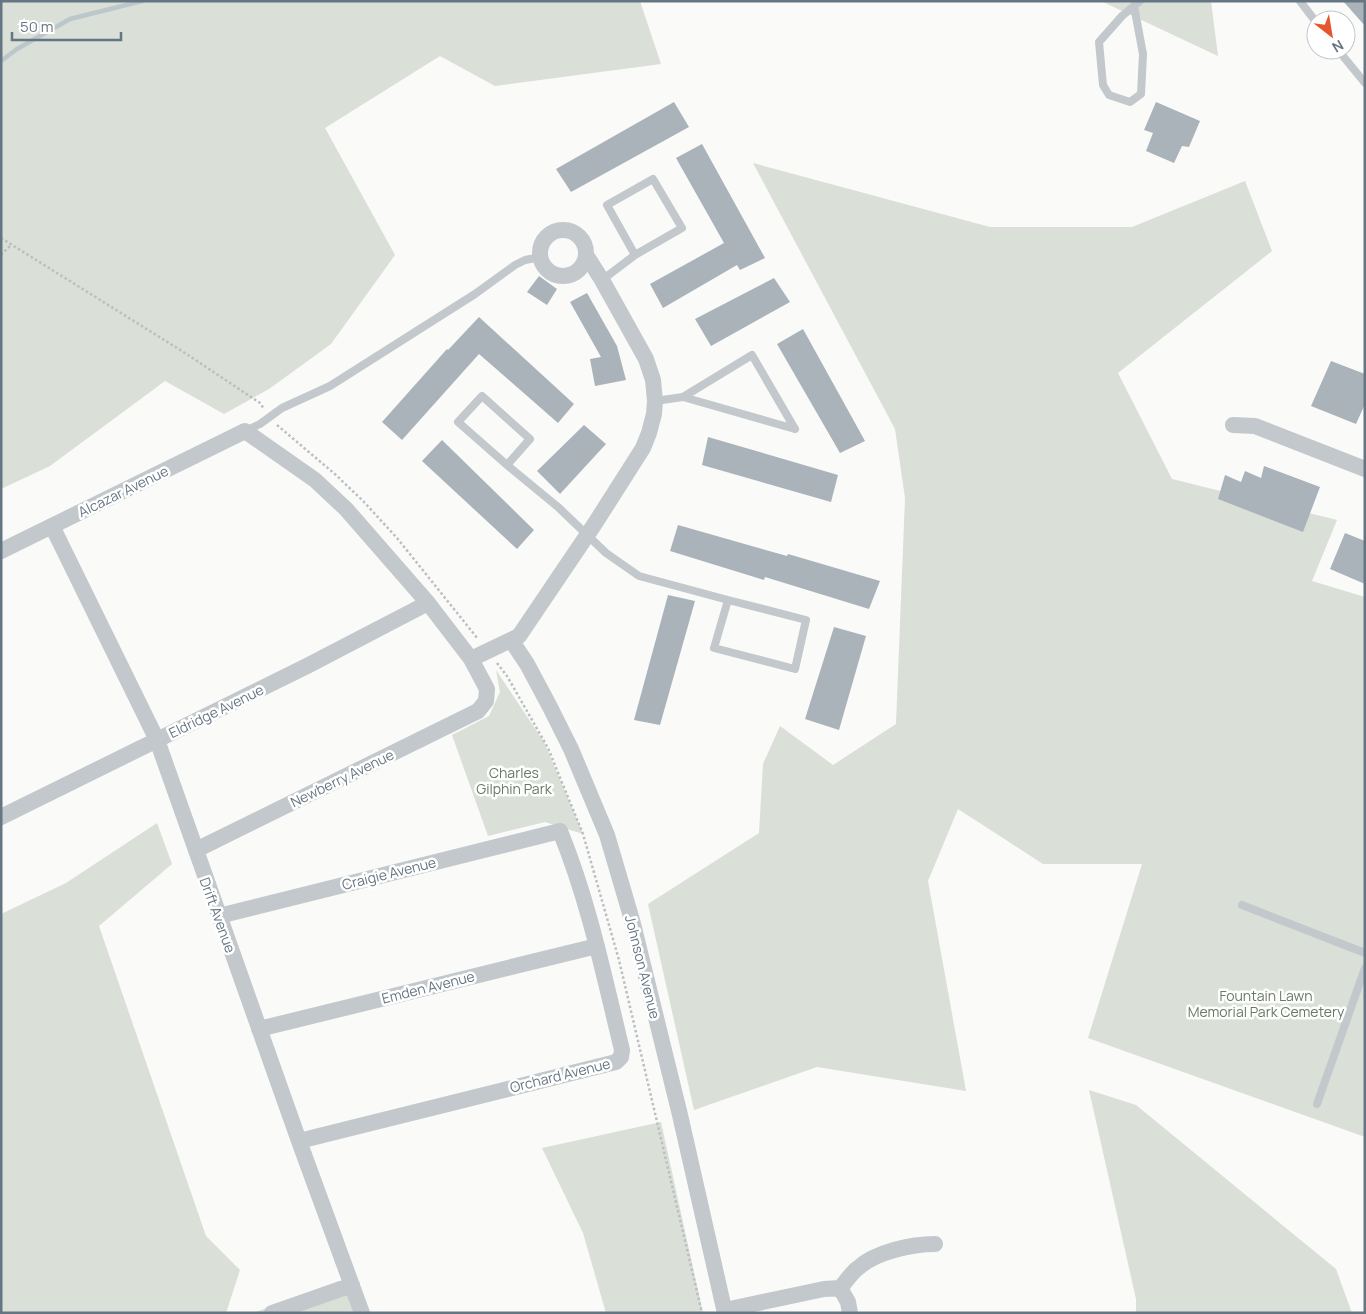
<svg xmlns="http://www.w3.org/2000/svg" width="1366" height="1314" viewBox="0 0 1366 1314" font-family="Manrope,sans-serif">
<rect width="100%" height="100%" fill="#fafaf8"/>
<!-- green -->
<path fill="#dadfd7" d="M1 1H640L661 64 495 86 440 56 325 128 395 255 331 344 269 389 224 414 165 381 50 466 1 489Z
M1101 1H1211L1218 56Z
M753 163 990 227H1132L1245 181 1272 251 1118 373 1172 479 1337 520 1312 581 1365 597V1137L1088 1038 1142 864H1043L958 809 928 881 966 1091 817 1067 694 1110 648 904 759 833 763 764 780 726 833 765 896 724 905 498 895 429Z
M496 670 544 742 583 834 545 822 488 836 452 735 489 716 500 692Z
M157 823 172 864 99 926 206 1236 240 1270 226 1313H1V914L66 883Z
M1089 1090 1136 1105 1336 1269 1352 1313H1136V1299Z
M661 1122 703 1313H606L583 1233 542 1148Z
M345 1279 358 1313H253Z"/>
<g fill="none" stroke-linecap="round" stroke-linejoin="round">
<!-- stream -->
<path stroke="#bbc7cb" stroke-width="4.5" d="M1 61 17 49 70 19 142 1"/>
</g>
<!-- building -->
<path fill="#aab3b9" d="M1343 1H1365V26Z
M674 102 689 127 571 192 556 169Z
M1156 102 1200 121 1189 147 1182 146 1174 163 1146 151 1153 133 1144 130Z
M702 144 765 258 740 270 737 265 663 308 650 284 724 243 676 158Z
M539 276 557 289 547 305 527 292Z
M774 278 790 302 711 346 695 319Z
M587 293 617 346 626 380 595 386 590 359 601 357 570 302Z
M479 317 574 404 558 423 479 354 402 440 382 422 447 349 448 350Z
M803 329 865 441 840 453 777 344Z
M1331 361 1365 374V404L1356 424 1311 406Z
M584 425 606 444 560 494 537 471Z
M708 437 838 475 831 502 702 465Z
M442 440 534 530 517 549 422 461Z
M1264 466 1320 487 1303 532 1218 499 1225 475 1241 482 1245 471 1261 478Z
M678 525 787 556 788 554 880 581 869 609 765 577 764 580 670 551Z
M1345 533 1365 541V584L1330 569Z
M668 595 695 601 660 725 634 720Z
M834 627 866 636 839 730 805 719Z"/>
<g fill="none" stroke-linecap="round" stroke-linejoin="round">
<!-- path -->
<path stroke="#bbbfc2" stroke-width="2.5" stroke-dasharray="2.5 2.5" stroke-linecap="butt" d="M1 238 185 353 260 403 264 409
M1 255 11 245
M277 425 336 475 364 502 397 538 478 639
M497 663 507 676 548 748 583 834 619 960 702 1313"/>
<!-- lane -->
<path stroke="#c3c8cc" stroke-width="8" d="M1300 1 1316 22
M1134 6 1143 54 1141 94 1130 102 1109 95 1103 85 1099 42 1122 16 1140 1
M1338 50 1365 83
M602 280 635 255 682 228 653 179 607 205 635 255
M482 396 530 439 507 465 458 422Z
M683 397 752 355 795 429
M655 401 683 397 795 429
M245 431 260 424 282 408 330 386 475 294 515 265 525 260 541 257
M507 465 558 507 606 553 639 576 728 600 714 648 795 669 806 620 728 600
M1242 905 1365 953
M1317 1104 1365 968"/>
<!-- street -->
<path stroke="#c3c8cc" stroke-width="16" d="M540 253a23 23 0 1 1 46 0a23 23 0 1 1-46 0Z
M1233 425 1255 426 1365 469
M52 526 157 740 299 1141 362 1313
M1 551 245 431 315 480 346 509 428 603 471 659 487 689 486 701 478 711 196 850
M511 640 527 664 550 707 571 749 607 835 632 920 680 1115 725 1313
M471 659 519 636 594 525 643 448 649 433 654 414 655 401 653 380 646 359 602 280 586 255
M1 817 307 666 428 603
M219 916 560 831C589 902 604 976 622 1050L621 1057 616 1062 299 1141
M259 1029 597 946
M840 1288C846 1282 851 1273 858 1268 875 1252 912 1244 935 1244
M840 1288 848 1302 850 1313
M725 1310 824 1289 840 1288
M272 1313 352 1285"/>
</g>
<g text-anchor="middle" dominant-baseline="central" stroke-width="5" stroke-linejoin="round" paint-order="stroke">
<!-- street labels -->
<g font-size="14" fill="#657683" stroke="#fff">
<text transform="translate(123 491) rotate(-26)">Alcazar Avenue</text>
<text transform="translate(216 711) rotate(-26)">Eldridge Avenue</text>
<text transform="translate(342 778) rotate(-26)">Newberry Avenue</text>
<text transform="translate(389 873) rotate(-14)">Craigie Avenue</text>
<text transform="translate(218 915) rotate(70)">Drift Avenue</text>
<text transform="translate(643 967) rotate(76)">Johnson Avenue</text>
<text transform="translate(428 987) rotate(-14)">Emden Avenue</text>
<text transform="translate(560 1075) rotate(-14)">Orchard Avenue</text>
</g>
<!-- park labels -->
<g font-size="14" fill="#687a64" stroke="#fff">
<text x="514" y="772">Charles<tspan x="514" dy="16">Gilphin Park</tspan></text>
<text x="1266" y="995">Fountain Lawn<tspan x="1266" dy="16">Memorial Park Cemetery</tspan></text>
</g>
</g>
<!-- border -->
<rect width="1366" height="1314" fill="none" stroke="#657683" stroke-width="5"/>
<!-- north arrow -->
<g transform="translate(1331 35) rotate(149)"><circle r="24" fill="#ffffff" stroke="#c1c8cd"/>
<path d="M0-4L9 19L0 12L-9 19Z" fill="#e4572e"/>
<text y="-8" font-size="14" font-weight="bold" text-anchor="middle" fill="#657683">N</text>
</g>
<!-- scale -->
<path d="M12 32v8h109v-8" fill="none" stroke="#657683" stroke-width="2.5"/>
<text x="20" y="32" font-size="15" fill="#657683" stroke="#ffffff" stroke-width="4" paint-order="stroke">50 m</text>
</svg>
